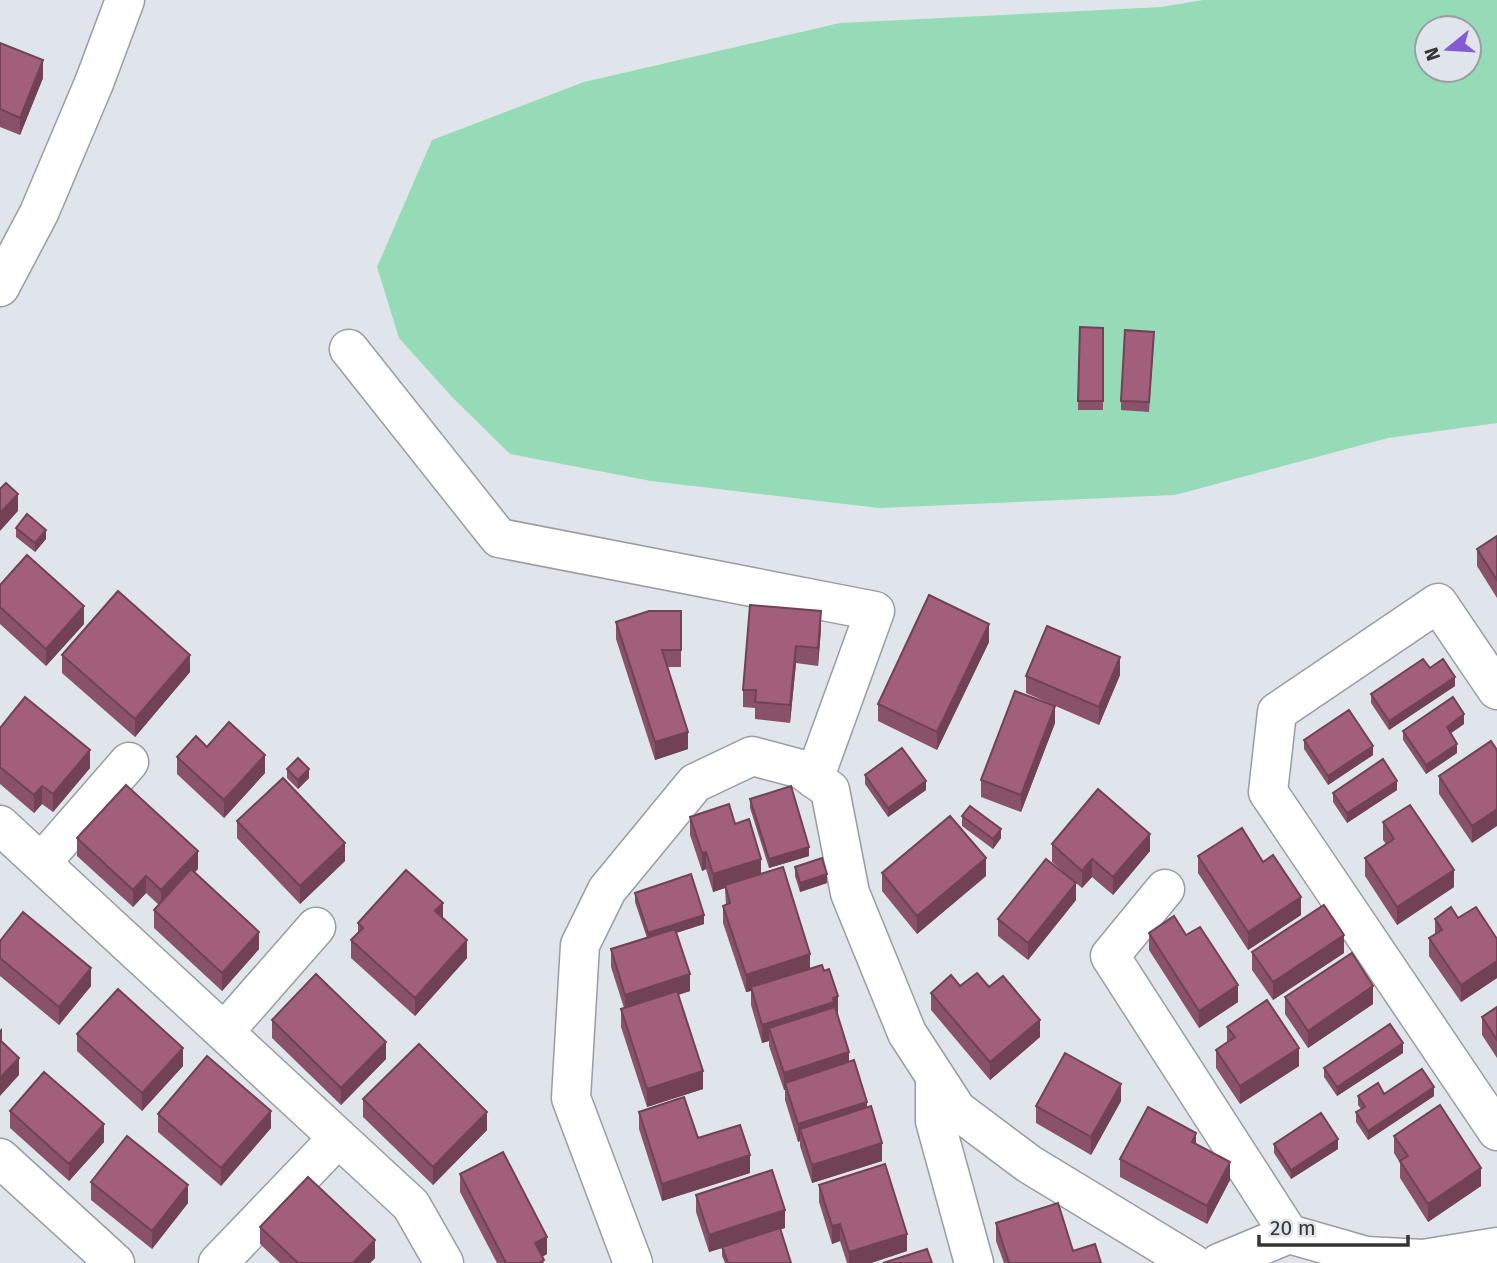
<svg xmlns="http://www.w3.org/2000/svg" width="1497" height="1263" viewBox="0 0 1497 1263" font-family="'Fira Sans',sans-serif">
<rect width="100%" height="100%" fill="#e0e5eb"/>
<!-- green -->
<path fill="#95dbb8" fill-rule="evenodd" d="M1203 0H1497V423L1388 438 1175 495 879 508 651 481 510 454 452 397 399 338 377 267 432 140 584 82 840 23 1161 7ZM1427 28H1469V70H1427Z"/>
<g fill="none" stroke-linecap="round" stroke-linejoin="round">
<!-- minor casing -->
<g stroke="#989da3" stroke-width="41">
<path id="minor" d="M0 287 39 213 94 83 125 0
M349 349 499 538 875 611 814 779
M1497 690 1438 603 1277 712 1268 792 1497 1131
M0 825 411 1205 444 1263
M41 863 129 762
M1165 889 1110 956 1289 1234
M224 1032 316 927
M935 1076V1121L974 1263
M0 1158 115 1263
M218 1263 338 1138
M633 1263 571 1098 580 945 607 890 695 783 752 756 801 769 830 790 850 893 907 1033 957 1110 1029 1164 1192 1263
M1219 1263 1289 1234 1366 1256 1423 1259 1497 1247"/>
</g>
<!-- minor -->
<use href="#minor" stroke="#fff" stroke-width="38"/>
</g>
<!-- wall -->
<path fill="#8a526a" d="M0 43 43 78 20 135 0 127Z
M1080 327 1103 328V410H1078Z
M1154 341 1149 412 1121 410V401Z
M16 528 46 539 35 552 16 537Z
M1497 536V598L1477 566V549Z
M0 585 84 624 46 666 0 624Z
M750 605 821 629 818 666 796 663 790 723 755 719V708L743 707V690Z
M681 611V667H667L688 749 655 760 616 639V622Z
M989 642 937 750 878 721V704Z
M62 655 190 672 135 737 62 673Z
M1430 668 1455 686 1389 730 1371 703V694Z
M1120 675 1099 725 1026 693V676Z
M1055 723 1021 812 981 797V780Z
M1464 724 1451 733 1457 753 1426 774 1403 740V731Z
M0 728 90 768 53 812 42 804 34 813 0 784Z
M1304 740 1373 755 1328 785 1304 749Z
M207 747 265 773 224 818 177 774V757Z
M1497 750 1472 843 1439 794V776Z
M287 769 309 778 298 789 287 778Z
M865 775 926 790 888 817 865 784Z
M1397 790 1347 823 1333 802V793Z
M750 799 809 856 769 868 750 808Z
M962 816 1001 838 993 849 962 826Z
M690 817 735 824 810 968 838 1014H837L849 1062 867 1107 882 1161 812 1183 800 1146V1141L798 1142 785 1100V1090H784L769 1046V1041L762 1043 751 1005V991L746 992 723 923V906L726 905 725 888 713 892 706 869 702 871 690 835Z
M237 821 345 861 300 904 237 838Z
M1383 822 1454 887 1397 925 1365 876V858L1386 844 1383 840Z
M77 838 198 869 194 872 259 949 222 991 154 928V910L159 905 146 893 133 907 77 856Z
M1052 844 1150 851 1113 895 1092 877 1082 888 1076 883V900L1028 960 998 936V919L1069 877 1052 862Z
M1198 856 1263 862 1301 915 1248 950 1198 873Z
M795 867 827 883 800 892 795 876Z
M882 873 986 876 917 934 882 891Z
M635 893 704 924 676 933 690 991 678 995 703 1089 647 1107 621 1027V1009L624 1008 611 967V949L647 938 635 902Z
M443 918 467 958 415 1016 351 958V940L358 933V923Z
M1458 918 1497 939V978L1461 1002 1429 956V938L1435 934V919Z
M1149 933 1186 935 1238 1002 1199 1028 1149 950Z
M0 941 91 986 59 1025 0 976Z
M1252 952 1344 953 1273 1000 1252 970Z
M960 986 989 987 1040 1037 990 1080 931 1010V993Z
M1285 997 1373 1004 1308 1048 1285 1014Z
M1497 1007V1058L1482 1035V1017Z
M272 1020 386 1059 341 1105 272 1038Z
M1227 1027 1299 1066 1240 1104 1216 1068V1050L1227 1043Z
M77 1034 183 1066 142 1111 77 1051Z
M1403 1053 1337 1096 1324 1077V1068Z
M1384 1094 1434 1096 1368 1140 1356 1122V1112L1361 1109 1358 1105V1096Z
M363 1099 487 1130 433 1185 363 1117Z
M1121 1101 1091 1155 1036 1123V1106Z
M10 1111 104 1142 69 1181 10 1128Z
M639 1112 698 1138 750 1173 662 1201 639 1129Z
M158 1114 271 1128 221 1186 158 1132Z
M1394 1136 1481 1186 1428 1222 1400 1178V1163L1394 1153Z
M1196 1144 1230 1180 1207 1224 1120 1177V1159Z
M1274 1144 1338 1149 1291 1179 1274 1153Z
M460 1174 547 1254 542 1257 544 1263H497L460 1192Z
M91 1182 188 1203 152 1249 91 1200Z
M819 1185 907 1251 871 1263H847L840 1241 832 1244 819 1202Z
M696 1195 785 1228 780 1229 791 1263H725L722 1256V1248L709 1252 696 1212Z
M996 1223 1073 1251 1101 1263H1004L996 1241Z
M260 1227 375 1258 370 1263H280L260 1244Z"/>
<!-- shaded-wall -->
<path fill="#714256" d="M43 60V78L20 135V118Z
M18 494V511L0 531V513Z
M46 530V539L35 552V543Z
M84 606V624L46 666V649Z
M821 611V629L818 666V648Z
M989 624V642L937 750V732Z
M796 646V663L790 723V705Z
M190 655V672L135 737V719Z
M1120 657V675L1099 725V707Z
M1455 677V686L1389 730V721Z
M1055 706V723L1021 812V795Z
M1464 714V724L1447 736V727Z
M688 732V749L655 760V742Z
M1457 744V753L1426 774V765Z
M1373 746V755L1328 785V776Z
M90 750V768L53 812V794Z
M265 755V773L224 818V800Z
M309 769V778L298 789V780Z
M926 781V790L888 817V808Z
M1397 781V790L1347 823V813Z
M42 786V804L34 813V795Z
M1497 809V826L1472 843V826Z
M1001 829V838L993 849V839Z
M1150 834V851L1113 895V877Z
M345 843V861L300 904V886Z
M809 847V856L769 868V859Z
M198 851V869L161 908V890Z
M706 852V869L702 871V853Z
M986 858V876L917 934V916Z
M761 859V877L725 885V888L713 892V874Z
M1092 859V877L1082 888V871Z
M1454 870V887L1397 925V907Z
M827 874V883L800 892V883Z
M146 876V893L133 907V890Z
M1076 883V900L1028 960V943Z
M1301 897V915L1248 950V932Z
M443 903V920L435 911Z
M704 915V924L648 942V933Z
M259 932V949L222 991V973Z
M1344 935V953L1273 1000V982Z
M467 940V958L415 1016V998Z
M810 954V971L751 987V991L746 992V975Z
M1497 961V978L1461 1002V985Z
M91 968V986L59 1025V1007Z
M690 974V991L625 1012V995Z
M1238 985V1002L1199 1028V1011Z
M1373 986V1004L1308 1048V1031Z
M838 996V1014L769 1028V1041L762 1043V1025Z
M1040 1020V1037L990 1080V1062Z
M2 1028V1046L0 1048V1030Z
M386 1042V1059L341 1105V1088Z
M1403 1043V1053L1337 1096V1087Z
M183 1048V1066L142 1111V1093Z
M1299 1048V1066L1240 1104V1086Z
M849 1052V1069L785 1083V1090H784V1073Z
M19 1058V1075L0 1096V1078Z
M703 1071V1089L647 1107V1089Z
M1121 1084V1101L1091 1155V1137Z
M1434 1087V1096L1368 1140V1131Z
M867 1102V1119L800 1129V1141L798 1142V1124Z
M271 1111V1128L221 1186V1168Z
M487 1112V1130L433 1185V1167Z
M104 1124V1142L69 1181V1164Z
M1196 1133V1151L1192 1142Z
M1338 1139V1149L1291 1179V1170Z
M882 1143V1161L812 1183V1165Z
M750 1155V1173L662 1201V1184Z
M1230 1162V1180L1207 1224V1206Z
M1481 1168V1186L1428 1222V1204Z
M188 1185V1203L152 1249V1231Z
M785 1210V1228L709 1252V1235Z
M840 1224V1241L832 1244V1226Z
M907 1234V1251L871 1263H849V1252Z
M547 1237V1254L535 1260V1243Z
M375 1240V1258L370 1263H353Z"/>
<!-- building -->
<path fill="#a15f7b" stroke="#714256" stroke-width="2" d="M0 43 43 60 20 118 0 109Z
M1080 327 1103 328V401H1078Z
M1125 330 1154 332 1149 402 1121 401Z
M6 483 18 494 0 513V489Z
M27 514 46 530 35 543 16 528Z
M1497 536V580L1477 549Z
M27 555 84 606 46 649 0 607V585Z
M118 591 190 655 135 719 62 655Z
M929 595 989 624 937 732 878 704Z
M750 605 821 611 818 648 796 646 790 705 755 702 756 690H743Z
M649 611H681V650H662L688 732 655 742 616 622Z
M1047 626 1120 657 1099 707 1026 676Z
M1423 659 1430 668 1443 659 1455 677 1389 721 1371 694Z
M1015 691 1055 706 1021 795 981 780Z
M25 697 90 750 53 794 42 786 34 795 0 767V728Z
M1453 697 1464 714 1447 727 1457 744 1426 765 1403 731Z
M1349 710 1373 746 1328 776 1304 740Z
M229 722 265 755 224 800 177 757 196 736 207 747Z
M1491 741 1497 750V809L1472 826 1439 776Z
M902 748 926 781 888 808 865 775Z
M298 758 309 769 298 780 287 769Z
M1383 759 1397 781 1347 813 1333 793Z
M283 778 345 843 300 886 237 821Z
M126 785 198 851 161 890 146 876 133 890 77 838Z
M791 786 809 847 769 859 750 799Z
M1098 789 1150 834 1113 877 1092 859 1082 871 1052 844Z
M729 804 735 824 749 819 761 859 713 874 706 852 702 853 690 817Z
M1410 805 1454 870 1397 907 1365 858 1394 839 1383 822Z
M970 806 1001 829 993 839 962 816Z
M950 816 986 858 917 916 882 873Z
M1242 828 1263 862 1273 855 1301 897 1248 932 1198 856Z
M822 858 827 874 800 883 795 867Z
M1046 859 1076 883 1028 943 998 919Z
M783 867 810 954 746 975 723 906 730 903 725 885Z
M191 869 259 932 222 973 154 910Z
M406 870 443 903 435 911 467 940 415 998 351 940 363 928 358 923Z
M691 874 704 915 648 933 635 893Z
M1324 905 1344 935 1273 982 1252 952Z
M1451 907 1458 918 1476 907 1497 939V961L1461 985 1429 938 1442 930 1435 919Z
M23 912 91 968 59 1007 0 958V941Z
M1174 916 1186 935 1200 927 1238 985 1199 1011 1149 933Z
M675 929 690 974 625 995 611 949Z
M1352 953 1373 986 1308 1031 1285 997Z
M822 965 824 971 829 969 838 996 833 998 834 1002 762 1025 751 987Z
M977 973 989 987 1003 976 1040 1020 990 1062 931 993 951 975 960 986Z
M316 974 386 1042 341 1088 272 1020Z
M118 989 183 1048 142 1093 77 1034Z
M677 991 703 1071 647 1089 621 1009Z
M1267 1000 1299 1048 1240 1086 1216 1050 1235 1037 1227 1027Z
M835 1007 849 1052 784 1073 769 1028Z
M1497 1007V1040L1482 1017Z
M1390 1024 1403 1043 1337 1087 1324 1068Z
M0 1040 19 1058 0 1078Z
M419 1044 487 1112 433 1167 363 1099Z
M1065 1053 1121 1084 1091 1137 1036 1106Z
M207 1056 271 1111 221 1168 158 1114Z
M854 1060 867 1102 798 1124 785 1083Z
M1422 1069 1434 1087 1368 1131 1356 1112 1365 1107 1358 1096 1378 1083 1384 1094Z
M44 1072 104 1124 69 1164 10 1111Z
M684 1097 698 1138 740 1125 750 1155 662 1184 639 1112Z
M1440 1105 1481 1168 1428 1204 1400 1161 1408 1156 1394 1136Z
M871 1106 882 1143 812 1165 800 1129Z
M1148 1107 1196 1133 1192 1142 1230 1162 1207 1206 1120 1159Z
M1321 1113 1338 1139 1291 1170 1274 1144Z
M127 1136 188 1185 152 1231 91 1182Z
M503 1152 547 1237 535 1243 544 1260 539 1263H506L460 1174Z
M885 1164 907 1234 849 1252 840 1224 832 1226 819 1185Z
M772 1170 785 1210 709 1235 696 1195Z
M308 1177 375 1240 353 1263H298L260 1227Z
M1058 1203 1073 1251 1095 1244 1101 1263H1009L996 1223Z
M780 1228 791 1263H728L722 1247Z
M927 1249 932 1263H883Z"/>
<!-- north arrow -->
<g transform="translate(1448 49) rotate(252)"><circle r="33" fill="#e0e5eb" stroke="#9b9fa3" stroke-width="2"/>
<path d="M0-5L12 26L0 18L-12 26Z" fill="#825bd5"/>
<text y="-10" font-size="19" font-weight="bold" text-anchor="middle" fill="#333537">N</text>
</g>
<!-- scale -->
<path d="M1259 1235v10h149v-10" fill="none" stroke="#333537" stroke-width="3.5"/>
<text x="1270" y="1235" font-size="21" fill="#333537" stroke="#e0e5eb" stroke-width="5" paint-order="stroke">20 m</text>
</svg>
